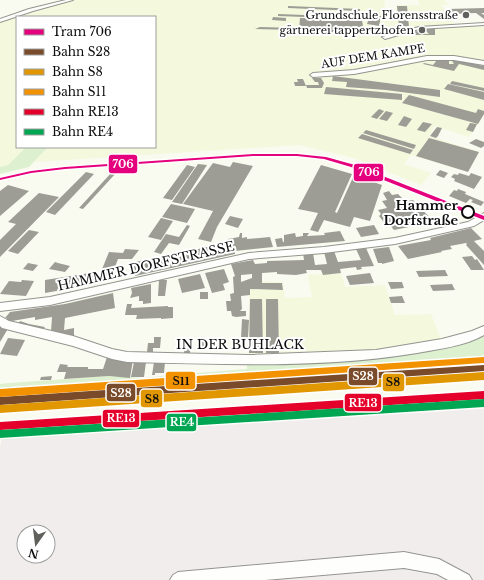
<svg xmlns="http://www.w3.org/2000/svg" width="484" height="580" viewBox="0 0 484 580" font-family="'Libre Baskerville',serif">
<rect width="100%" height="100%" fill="#fafbf0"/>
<!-- industrial -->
<path fill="#f2eded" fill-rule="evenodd" d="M484 405V580H0V446L2 438ZM24 532H48V556H24Z"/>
<!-- farmland -->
<path fill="#f4f8dd" d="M73 0H385L384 13 397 14 396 5H420L418 0H444L448 5H441L455 25H484V115L469 137 435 126 429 136 479 152 468 172 411 155 404 164 431 173 421 185 354 158 299 145 34 162 48 147H155V17H17V147H26L8 165 0 167V21Z
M341 273 345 287 385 285 395 315 431 314 442 342 411 348 248 358 250 281 283 282 285 298 312 297 308 275Z"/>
<!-- green -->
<path fill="#ddf1d0" d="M26 147H48L29 167 0 174V167L8 165Z
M484 331V363L0 396V384L9 383 109 376 144 378 171 375 247 369V361L361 357Z
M484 401V408L0 440V432Z"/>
<!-- building -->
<path fill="#9d9d96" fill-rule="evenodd" d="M288 6 360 9V11L288 8Z
M397 6H407L409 27 399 26Z
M484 8V13H481L484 15V19L476 13 454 14 448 9Z
M278 14 357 17V19L278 16Z
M370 15 381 16 379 26 367 24Z
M273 17 286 18V21L272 20Z
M300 18 362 20 364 33 299 31Z
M260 27 295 28 294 30 255 29Z
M369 28 406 29 391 34 365 33 364 30 370 31Z
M426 28 435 29V35H408L406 32 419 31 421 34H429L426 31Z
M356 58 367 59V62H355Z
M449 59V64H453L454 63 452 62 454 60 461 61 484 66V70L459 64 454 71 423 64 424 63 433 65 437 60H435Z
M333 76 440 90V97L386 90 346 87 347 82 332 81Z
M312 78H321L324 83 322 88H307L306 85H319L318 82H315Z
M297 79H303L306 86H295L294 82H298Z
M452 81 484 88V91L450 84Z
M448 84 484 92V100L444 89Z
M326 87 402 94V100L324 94Z
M409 95 476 113 478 109 484 111V114L478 124 402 103Z
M379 109 384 111 377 119 371 117Z
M386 111 393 113 387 121 379 119Z
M404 116 412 119 406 127 398 125Z
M423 122 432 124 425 132 417 130Z
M470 123 477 124 473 132 466 130Z
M437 127 442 128 438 136 436 138 430 136Z
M366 130 416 145 414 149 363 133Z
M362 134 413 150 410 154 358 138Z
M429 138 479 152 468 172 416 156Z
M476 139 484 142V146L481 148 469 143Z
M233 162 253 166 217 227 211 242 198 239 213 211 183 204 213 163 230 167Z
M198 164 207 165 182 204 172 202Z
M187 165 195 167 172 200 163 198Z
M321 165 352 174 335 212 337 213 354 175 382 185 370 221 354 217 350 227 324 220 318 232 310 230 318 213 298 209Z
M440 170 448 173 444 178 436 175Z
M86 172 94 174 55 215 46 212Z
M112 172 116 173 83 209 79 208Z
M459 173 469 176 471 173 482 177 474 189 454 181 455 179 451 177 454 174 458 175Z
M8 185 29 191 0 216V191Z
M458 189 466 192 465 194 484 202 481 206 471 202 473 200 470 199 466 203 449 196 454 190 457 191Z
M389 191 392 195 398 194 403 199H405L407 201 413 200 434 222 394 230 390 225H386L379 216 381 214 378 210 387 208 382 201 387 200 383 193Z
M39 193 59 197 0 257V240L16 224 8 222Z
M171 204 195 209 187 223 162 217Z
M230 216 243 219 238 228 225 224Z
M161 218 173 221 161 240 148 237Z
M187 225 190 226 179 245 169 243 161 254 154 252 166 234 179 237Z
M374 225 379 234 361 237 356 228Z
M471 228 482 239 474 241 484 251V265L466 245 467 244 466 243 450 246 452 249 441 251 442 252 408 259 398 246 431 240 430 238Z
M29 230 39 232 18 254 8 251Z
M340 231 345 241 277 247 275 239 282 238 283 242H284V235L295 233 296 237 303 236V233H309L307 236 325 235 324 233Z
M240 233H242V238L247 237V239L270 237 273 247 235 251V254L135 276 132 263 148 259V261L228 242V239L239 237Z
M389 247 394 261 382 264V263H378L373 249Z
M366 248 374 266 361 267 362 269 357 270 356 267 340 269 341 273 323 275 321 270H306L307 273 296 275 277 274V272L262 273V283H282L283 290 250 289V295L241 296 242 309 240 311H246V316L236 317 232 316 231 311H227L226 301H231L230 294 234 293 233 277 235 276 231 264 253 260 255 264 267 263V261L304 260 303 253H313L315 265 327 264 324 252 334 251 338 262 361 260 356 249ZM252 274V278L241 282V275Z
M125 249 139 250 132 259H118L110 280 98 279 109 252 123 253Z
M472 256 475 260 477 259 484 270H471L462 257Z
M55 262 58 263 70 266 65 272 49 269Z
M28 263 38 265 33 271 23 269Z
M224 269 229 282 223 284 225 290 212 293 205 273Z
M445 270 448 276 419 277 416 271Z
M96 272V284L45 293V280Z
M370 273 374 283 350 285 346 276Z
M200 274 205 288 182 293 178 279Z
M22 280 34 281 26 296 0 294 9 281 21 282Z
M159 280H167L165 296H158Z
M388 282H402L404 288 391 289Z
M151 284V303L143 304V301H139V296L130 298 132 293 131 288Z
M452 284 455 290 433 291 430 285Z
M200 292H208V299H200Z
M113 293 115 308 65 318 64 330 74 328V337L51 332 52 317 35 320V317L12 321 6 320 7 318H5L10 312 65 304Z
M402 296 405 303H391L389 297Z
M250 299H262L263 353H249Z
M266 299H278L279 353H266Z
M127 304H132L131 308 168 306V307H173V318L161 319V318L136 319 137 315H125Z
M242 319 249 320 248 338H241Z
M20 321 29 324 45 327 42 330 18 324Z
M0 326 9 327 0 342Z
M154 337H161L160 348H153V352H147L148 343H154Z
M8 338 25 340 17 356 0 354Z
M200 340H208V346L200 347Z
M185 344H191L190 353H184Z
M107 357 114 359V360H133L130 378 109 376 64 379 66 372H57L60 364 68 365 67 367H88V369H103Z
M134 362H146L144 377H131Z
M154 362H165L164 373H155V375H152Z
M52 376 51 380H40L41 377Z"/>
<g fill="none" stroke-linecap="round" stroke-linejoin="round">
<!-- minor casing -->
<g stroke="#94948f" stroke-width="2">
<path id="minor" d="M66 0H73L33 11 0 22V19L29 9Z
M484 23V25L419 29 385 39 382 37 419 27Z
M427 56H454L484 61V65L454 60H427L354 74 313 77 310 75 313 73 354 70Z
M484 213V220L474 226 395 244 324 253 249 259 50 305 0 311V303L50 297 249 253 324 247 395 238 468 222Z
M0 316 9 321 73 336 112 349 127 352 249 355 376 350 442 339 472 331 484 326V335C465 346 439 349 417 353 322 369 223 364 127 362L112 359 73 346 2 328 0 326Z
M404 552 439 559 469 575 472 580H448L437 574 404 568 265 580H170L173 575 178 572Z"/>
</g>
<!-- minor -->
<use href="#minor" fill="#fefefd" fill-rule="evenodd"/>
<!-- rail-1 casing -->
<g stroke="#fff" stroke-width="3">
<path id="rail-1" d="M484 365V371L0 405V397Z"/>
</g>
<!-- rail-2 casing -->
<g stroke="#fff" stroke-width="3">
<path id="rail-2" d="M484 372V380L0 413V405H1Z"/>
</g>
<!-- rail-3 casing -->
<g stroke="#fff" stroke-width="3">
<path id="rail-3" d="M484 357V363H483L0 397V389Z"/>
</g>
<!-- rail-4 casing -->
<g stroke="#fff" stroke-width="3">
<path id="rail-4" d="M484 391V399L0 430V422Z"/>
</g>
<!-- rail-5 casing -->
<g stroke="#fff" stroke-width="3">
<path id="rail-5" d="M484 399V407L0 438V430H1Z"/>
</g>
<!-- rail-1 -->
<use href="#rail-1" fill="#7a4b2a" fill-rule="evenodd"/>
<!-- rail-2 -->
<use href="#rail-2" fill="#e09701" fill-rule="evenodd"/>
<!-- rail-3 -->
<use href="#rail-3" fill="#f39200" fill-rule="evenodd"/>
<!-- rail-4 -->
<use href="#rail-4" fill="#e4002b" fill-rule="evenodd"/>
<!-- rail-5 -->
<use href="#rail-5" fill="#00a651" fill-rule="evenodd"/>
<!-- tram-1 casing -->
<g stroke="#fff" stroke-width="3">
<path id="tram-1" d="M253 154H297L326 157 355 165 484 216V220L351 167 324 159 297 156H253L65 169 31 173 0 180V178L31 171 65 167Z"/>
</g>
<!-- tram-1 -->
<use href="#tram-1" fill="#e5007d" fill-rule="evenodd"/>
</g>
<!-- markers -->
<g fill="#60605c" stroke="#fff" stroke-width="1.5">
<circle cx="466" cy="15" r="4"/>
<circle cx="422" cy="30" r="4"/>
</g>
<circle fill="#fff" stroke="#0d0d0d" stroke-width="2" cx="468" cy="212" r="6"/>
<g text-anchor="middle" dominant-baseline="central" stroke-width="4" stroke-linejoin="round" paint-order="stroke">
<!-- far-poi labels -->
<g font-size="11" fill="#0d0d0d" stroke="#fff" text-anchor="end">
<text x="458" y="15">Grundschule Florensstraße</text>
<text x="414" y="30">gärtnerei tappertzhofen</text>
</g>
<!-- far-street labels -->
<g font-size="11" fill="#0d0d0d" stroke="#fff">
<text transform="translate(373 56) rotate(-9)">AUF DEM KAMPE</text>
</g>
<!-- stop labels -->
<g font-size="13" font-weight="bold" fill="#0d0d0d" stroke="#fff" text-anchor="end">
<text x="458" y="205">Hammer<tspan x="458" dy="15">Dorfstraße</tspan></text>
</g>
<!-- street labels -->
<g font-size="13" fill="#0d0d0d" stroke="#fff">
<text transform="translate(146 266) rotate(-13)">HAMMER DORFSTRASSE</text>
<text x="240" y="344">IN DER BUHLACK</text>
</g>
</g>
<g stroke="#fff" stroke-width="1.5">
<rect x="108" y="154" width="30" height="20" rx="4" fill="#e5007d"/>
<rect x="353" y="163" width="31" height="19" rx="4" fill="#e5007d"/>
<rect x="348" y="367" width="30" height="19" rx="4" fill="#7a4b2a"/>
<rect x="165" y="371" width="31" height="19" rx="4" fill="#f39200"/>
<rect x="382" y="373" width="23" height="19" rx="4" fill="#e09701"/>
<rect x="106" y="383" width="30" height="19" rx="4" fill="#7a4b2a"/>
<rect x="140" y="389" width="23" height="19" rx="4" fill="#e09701"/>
<rect x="344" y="393" width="38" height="19" rx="4" fill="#e4002b"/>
<rect x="102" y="409" width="38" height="19" rx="4" fill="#e4002b"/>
<rect x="166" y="413" width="31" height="19" rx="4" fill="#00a651"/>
</g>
<g font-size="11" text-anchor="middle" font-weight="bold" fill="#fff">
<text x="123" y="168">706</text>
<text x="369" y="176">706</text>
<text x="363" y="380">S28</text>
<text x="121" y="397">S28</text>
<text x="363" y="407">RE13</text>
<text x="121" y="422">RE13</text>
<text x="182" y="426">RE4</text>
</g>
<g font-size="11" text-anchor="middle" font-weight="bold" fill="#111">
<text x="181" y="385">S11</text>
<text x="393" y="386">S8</text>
<text x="152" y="403">S8</text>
</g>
<!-- legend -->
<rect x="16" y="16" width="140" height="132" fill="#ffffff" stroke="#9e9e9e"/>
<rect x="24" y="29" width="20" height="6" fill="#e5007d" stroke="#9e9e9e"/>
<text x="52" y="36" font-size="12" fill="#0d0d0d">Tram 706</text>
<rect x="24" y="49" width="20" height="6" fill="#7a4b2a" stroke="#9e9e9e"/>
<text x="52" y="56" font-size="12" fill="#0d0d0d">Bahn S28</text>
<rect x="24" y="69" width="20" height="6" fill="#e09701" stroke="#9e9e9e"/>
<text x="52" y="76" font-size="12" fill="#0d0d0d">Bahn S8</text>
<rect x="24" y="89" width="20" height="6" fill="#f39200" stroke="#9e9e9e"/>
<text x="52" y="96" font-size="12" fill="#0d0d0d">Bahn S11</text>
<rect x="24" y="109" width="20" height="6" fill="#e4002b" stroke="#9e9e9e"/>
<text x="52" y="116" font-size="12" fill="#0d0d0d">Bahn RE13</text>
<rect x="24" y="129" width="20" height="6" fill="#00a651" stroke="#9e9e9e"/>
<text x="52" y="136" font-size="12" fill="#0d0d0d">Bahn RE4</text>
<!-- north arrow -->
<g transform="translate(36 544) rotate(194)"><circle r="19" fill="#ffffff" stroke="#9e9e9e"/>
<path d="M0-3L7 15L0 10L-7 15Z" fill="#60605c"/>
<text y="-6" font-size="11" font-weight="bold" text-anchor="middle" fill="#0d0d0d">N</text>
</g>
</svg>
